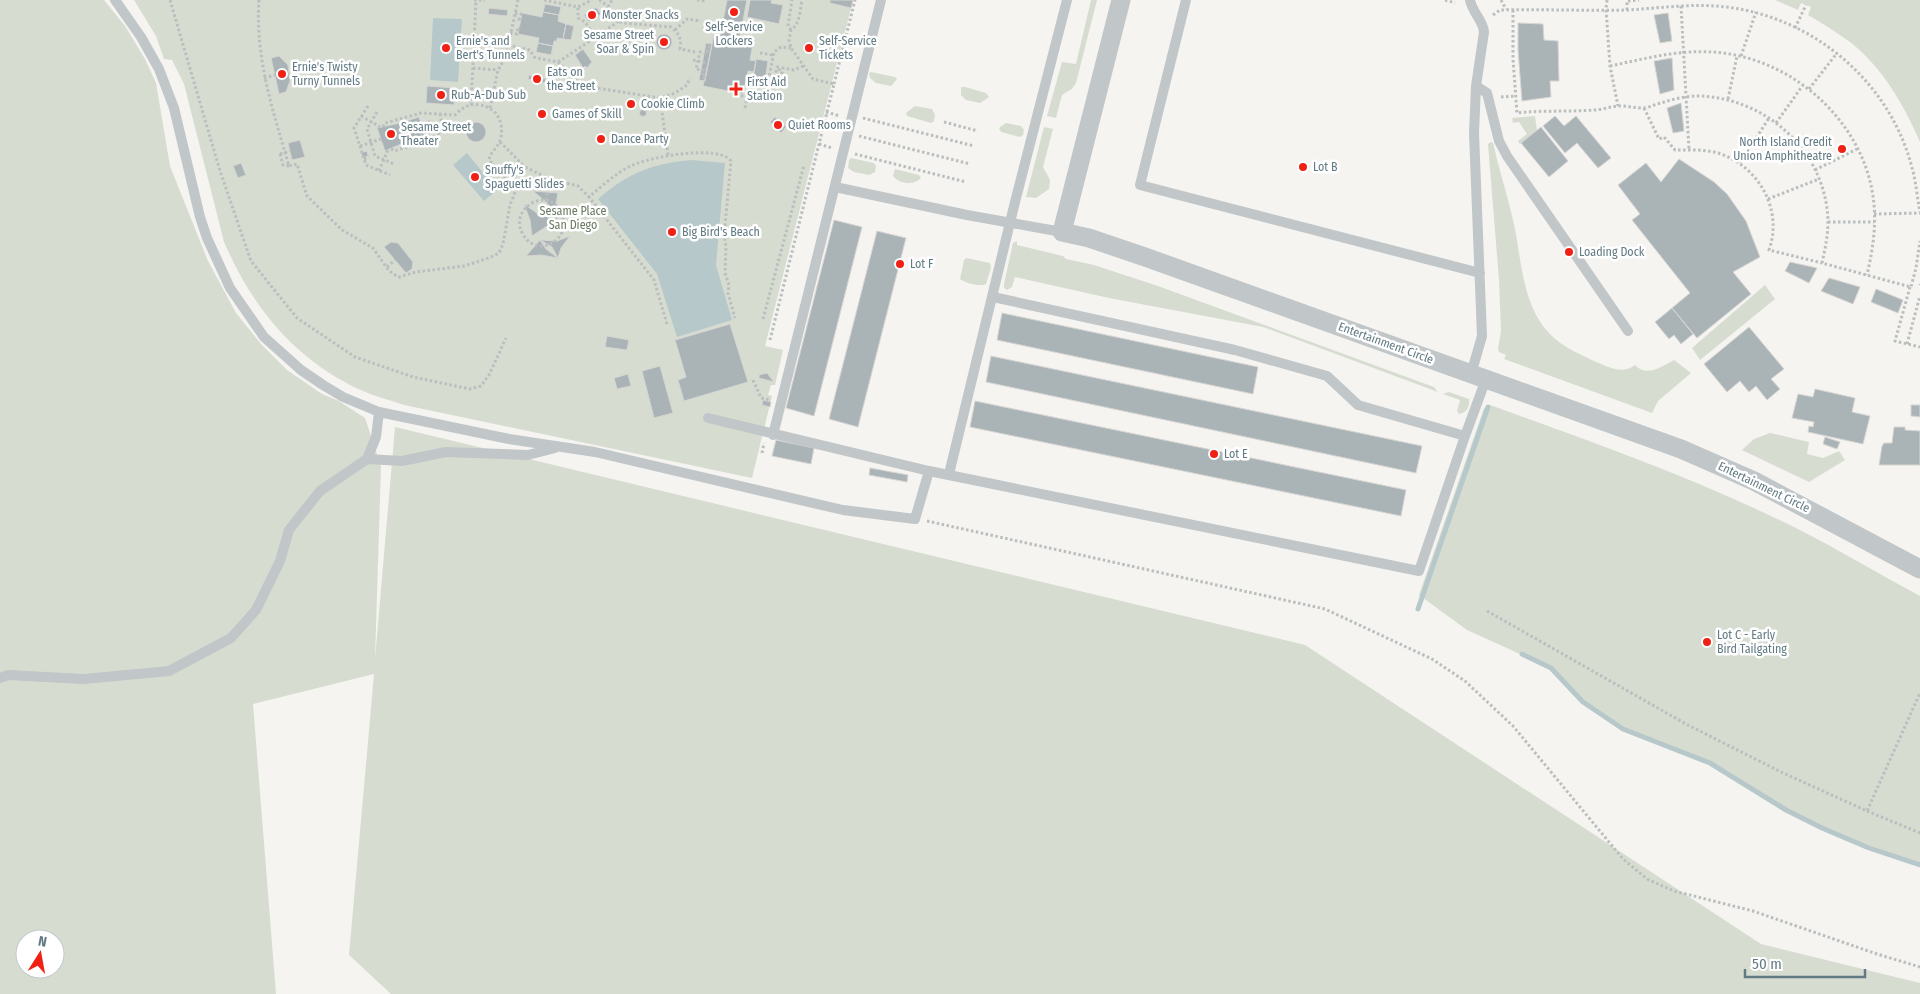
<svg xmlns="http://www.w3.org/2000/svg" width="1920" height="994" viewBox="0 0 1920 994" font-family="'Fira Sans Condensed',sans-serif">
<rect width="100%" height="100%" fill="#f5f4f0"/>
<!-- green -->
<path fill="#d7dcd1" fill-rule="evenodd" d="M0 0H104L125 26 145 59 156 83 170 166 208 261 236 313 261 344 287 370 322 394 339 401 365 418 381 466 375 659 395 427 1305 645 1761 944 1920 983V994H391L349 955 374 674 253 704 276 994H0ZM25 939H55V969H25Z
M134 0H853L765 346 783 350 775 385H771L768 395 772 396 752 478 404 405C386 399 367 394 350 385 289 353 251 304 224 242L184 84 172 60 164 59 156 36Z
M1091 0H1097L1076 83 1072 89 1062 95 1056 118 1047 116 1062 62 1076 64Z
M1775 0H1920V142C1904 105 1882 67 1850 42 1836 32 1822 23 1808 15L1811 7 1801 3 1798 10Z
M871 72 895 77 897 79 891 86 876 83 870 78 869 73Z
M961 87H965L986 93 989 97 980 103 966 100 961 95Z
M915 106 932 109 935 115 934 121 931 123 907 116 906 113Z
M1535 116 1537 131 1520 144 1518 141 1527 134 1519 122 1513 123 1512 118Z
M1006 123 1021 126 1024 130 1023 135 1020 137 1001 132 999 128Z
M1044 127 1053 129 1043 167 1050 180 1049 189 1036 198 1026 197Z
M1491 142 1493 143C1499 170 1508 197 1514 224 1521 258 1522 297 1543 326 1556 344 1577 353 1596 362 1609 367 1622 375 1635 365 1647 378 1662 366 1674 360L1691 373 1658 401 1652 413 1504 359 1506 355 1499 352 1498 349 1501 331 1499 280 1488 144Z
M851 158 874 163 876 166 875 172 869 175 854 172 848 168 849 160Z
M895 169 919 175 921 178C914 186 899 184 893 176Z
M1017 241V245L1063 256 1066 259 1094 265 1158 286 1434 387 1438 392 1263 327 1109 298 1015 277 1012 287 1007 290 1004 288V284L1013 243Z
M966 258 990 263 991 268 986 284C979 287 966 283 960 279L964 260Z
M1765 285 1775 299 1700 360 1692 348Z
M1449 392 1469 399C1470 406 1467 413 1459 414L1457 411 1460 400 1443 394Z
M1490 405C1585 439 1681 473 1773 517 1823 540 1871 570 1920 596V865L1869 848 1822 828 1786 810 1710 763 1623 729 1583 702 1551 668 1467 630 1419 595 1484 408Z
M1770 433 1809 442 1807 454 1823 458 1839 451 1845 460 1809 482 1742 450 1754 439Z"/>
<!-- water -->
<path fill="#b7c8ca" d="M433 18 462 19 458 82 430 80Z
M467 153 497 190 484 201 453 165Z
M692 160 725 163 716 265 732 320 677 337 657 274 598 199C628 173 653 163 692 160Z"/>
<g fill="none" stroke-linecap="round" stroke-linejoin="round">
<!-- stream -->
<path stroke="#b7c8ca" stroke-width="5" d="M1418 609 1488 407
M1522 654 1551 668 1583 702 1623 729 1710 763 1786 810 1822 828 1869 848 1920 865"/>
</g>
<!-- building -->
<path fill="#aab4b7" stroke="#d6d5d3" d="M727 0H747L739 41 720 36Z
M750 0H772L771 3 783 5 779 24 747 17Z
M830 0H853L851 8 830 3Z
M545 4 561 7 559 15 543 12Z
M489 8 508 10 507 16 488 14Z
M595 8H597L601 14 589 22 584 15Z
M543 12 559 15 558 21 566 24 563 39 557 38V41H554L553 46 538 43 539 38 518 34 522 13 542 17Z
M1668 13 1672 41 1660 43 1654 15Z
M1518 23 1543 24 1544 40 1558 41 1559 81H1550L1551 97 1522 101 1518 50Z
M566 24 574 26 571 40 563 39Z
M656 42a8 8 0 1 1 16 0a8 8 0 1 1-16 0Z
M714 35 753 44 750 60 756 61 754 72 748 71 743 94 703 86Z
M811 42 812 53H806L804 43Z
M538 43 553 46 551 55 536 52Z
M706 43 712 44 705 81 699 80Z
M583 49 592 62 587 68 585 66 583 68 575 55Z
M279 56 288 65 290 81 286 92 279 94 271 58Z
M1672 58 1674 90 1660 94 1654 61Z
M756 59 768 61 764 87 752 85Z
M529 75 546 79 545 83 528 79Z
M427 86 455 88 454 105 426 103Z
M627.5 104a3.5 3.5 0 1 1 7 0a3.5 3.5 0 1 1-7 0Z
M1681 103 1684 131 1673 133 1667 108Z
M639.5 113a3.5 3.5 0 1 1 7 0a3.5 3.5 0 1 1-7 0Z
M1555 116 1564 126 1576 116 1611 158 1598 168 1577 143 1565 153 1543 126Z
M419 117 421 123 424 122 428 135 406 142 400 123Z
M775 117 786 127 781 133 770 122Z
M430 120 433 129 430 130 431 134 428 135 424 122Z
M466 132a10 10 0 1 1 20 0a10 10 0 1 1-20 0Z
M400 123 406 142 385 151 377 128Z
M1541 127 1568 161 1549 177 1521 143Z
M300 140 305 157 292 160 288 143Z
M367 151 368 156 363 158 361 153Z
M1679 159 1714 182 1727 194 1746 221 1760 257 1733 272 1751 294 1697 338 1672 308 1690 293 1632 220 1640 214 1618 185 1646 163 1661 182Z
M241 163 246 175 238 178 233 166Z
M533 191 558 193 556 204 559 218 547 203Z
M524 204 541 216 559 218 532 236 530 220Z
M834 220 862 227 814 416 786 408Z
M877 231 906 238 858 427 829 419Z
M570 236 561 248 558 258 552 247 540 240 557 241Z
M540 240 546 249 558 258 541 255 526 256Z
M391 242 398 243 413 262 412 269 406 273 384 247Z
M1790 262 1817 268 1809 283 1785 271Z
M1829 278 1860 287 1853 304 1821 291Z
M1876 289 1903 300 1898 313 1871 302Z
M1672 308 1693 334 1681 344 1674 335 1669 339 1655 322Z
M1002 313 1258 367 1253 394 997 340Z
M730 324 748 382 684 401 678 380 686 377 675 340Z
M1749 327 1784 369 1771 379 1780 389 1767 400 1756 386 1749 392 1740 381 1727 392 1704 364Z
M607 336 629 340 627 350 605 347Z
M991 356 1422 446 1416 473 986 382Z
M660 366 673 413 654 418 642 371Z
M767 373 774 382 759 378V375Z
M628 374 631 386 617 389 614 378Z
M1815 389 1855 398 1852 412 1870 416 1863 444 1808 432 1809 426 1813 427 1814 422 1792 418 1798 394 1813 397Z
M763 400 771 402 770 407 762 405Z
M975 401 1406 490 1401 516 970 427Z
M1911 405H1920V417L1911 416Z
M1894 427H1905V430L1920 431V465H1879L1882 446 1884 443H1892Z
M1825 437 1840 442 1837 449 1823 444Z
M776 440 814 448 811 464 772 456Z
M870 468 908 475 907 482 869 475Z"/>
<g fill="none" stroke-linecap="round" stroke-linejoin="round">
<!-- path -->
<path stroke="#babebf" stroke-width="3" stroke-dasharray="2.5 2.5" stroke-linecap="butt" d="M170 0 220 171 251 261 297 318 355 357 413 377 470 389 481 386 489 375 506 338
M259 0C255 58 273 111 289 166L297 164 307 196 342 230 373 248 387 268 393 274 399 277 416 272 464 266 489 258 499 253 503 244 510 205 525 167 550 179 578 186 589 197
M474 0H485
M544 0 578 7 592 0
M599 0C610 5 612 19 623 23L671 27C679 33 682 40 680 49L695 52
M697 0 705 1
M1445 0 1455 3
M1501 0 1506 9
M1607 0 1606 9 1610 66 1618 106
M1681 6 1689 150
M608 7 612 0
M1513 10V59L1517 113C1543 110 1568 112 1594 110 1602 110 1611 106 1620 106 1628 106 1635 108 1643 108 1649 108 1655 104 1661 103 1673 99 1686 96 1699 96 1767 98 1826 152 1828 221 1828 236 1825 249 1822 263L1911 287 1916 268 1920 241
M1627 10V1L1639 0
M515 13 521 14 519 20 521 21
M1493 15 1500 10C1543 9 1586 11 1628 10 1661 8 1694 3 1726 7 1812 17 1888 80 1911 164 1916 180 1917 197 1920 212
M1795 28 1806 5
M675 30 687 19 701 21
M791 30 788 26 792 0
M510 33 517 34 518 27 520 28
M596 37 619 21
M508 45 530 50 534 57 537 58 558 62 578 82 584 86 660 98 675 93 687 85 690 78
M791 48 781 47 774 52 768 82H774L777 67H780L777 82H780L783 68 794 70 803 66
M760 53 773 55
M1741 56 1756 12
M693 60 708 63
M558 62 596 37 585 22 578 18V7
M1610 66C1648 58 1684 48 1723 53 1796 62 1862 122 1873 196 1877 223 1873 249 1867 275
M473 68 498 70
M264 78 275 75
M705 78 702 77 704 70 696 69 700 52 707 54 708 47H711
M834 84 855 0
M1809 89 1837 53
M738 93V95L747 97
M1501 97 1516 96
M660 98 668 155
M1728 99 1737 56
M471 105 476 1
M368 106 354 128 366 165 390 175
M490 108 498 70 506 56 518 0
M745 108 750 80
M1644 108 1659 139 1664 137 1675 150C1690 150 1707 149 1721 154 1760 168 1783 211 1769 250L1822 263
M377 112 367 129 375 156 394 164
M826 112 840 116
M361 116 380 127
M863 118 974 146
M944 122 978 131
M1776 123 1803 85
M823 125 837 128
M383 127 385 123 421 113 455 115C462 108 469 103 479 105 499 107 506 127 499 143 496 149 490 153 489 160L516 189
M859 136 970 164
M500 142 525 167
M819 144 832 148
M360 146 381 139
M391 149 395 151C405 147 436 140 441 131 443 127 441 119 440 114
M280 154 283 165 289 166
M855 154 966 182
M364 159 369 157
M1740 163 1769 118
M1815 170 1857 149
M379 171 388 150
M1768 199 1819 179
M546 200C554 202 556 205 560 212 575 236 540 260 524 236 512 219 526 199 546 200L550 179
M1874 214 1920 213
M1828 222H1874
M387 267 395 260
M1920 284V285
M1910 287 1895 341 1920 347
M763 319 804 165
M667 324 654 280 589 197C602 186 617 172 633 165 650 157 719 144 731 161L724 236 726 246 725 273 729 285 728 293 735 318
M770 340 834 84 813 79 791 48 789 40 791 30C800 24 800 10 802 0
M1907 344 1920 296
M753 380 761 398 771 400
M762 453 764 443
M927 521 1325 609 1432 659 1465 681 1513 726 1623 859 1647 879 1674 891 1753 911 1877 954 1920 967
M1487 611 1686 724 1781 772 1867 811 1920 693
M1867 811 1920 833"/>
<!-- service -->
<path stroke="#c1c6c8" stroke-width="10" d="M115 0 141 37 159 69 174 108 200 217 207 238 230 288 264 337 301 370 323 385 343 397 379 412 509 439 595 452 843 510 915 519 929 471
M1186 0 1140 185 1480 273
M1470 0C1472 12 1483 20 1484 32L1476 86 1474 133 1482 336 1471 374
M1476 86 1487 93 1499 141 1507 156 1628 331
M835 187 967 215 1062 232
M708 418 929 471 1419 571 1465 436 1358 405 1327 376 1235 350 993 297
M773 435 881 0
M1465 436 1486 379
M367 459 376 437 379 412
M949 474 1015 202 1067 0
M0 678 8 675 84 679 169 671 231 638 256 610 280 561 289 530 320 491 367 459 402 461 446 452 528 455 555 448"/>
<!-- minor -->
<path stroke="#c1c6c8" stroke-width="19" d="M1121 0 1062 232 1089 238 1145 257 1681 449 1754 481 1920 569"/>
<!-- path-bridge -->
<path stroke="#babebf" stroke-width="3" stroke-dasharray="2.5 2.5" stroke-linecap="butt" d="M280 154 290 151"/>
</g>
<!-- markers -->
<g fill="#f02015" stroke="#fff" stroke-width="2">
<circle cx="734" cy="12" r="5"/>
<circle cx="592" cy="15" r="5"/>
<circle cx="664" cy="42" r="5"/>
<circle cx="446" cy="48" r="5"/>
<circle cx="809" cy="48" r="5"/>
<circle cx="282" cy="74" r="5"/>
<circle cx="537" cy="79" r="5"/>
<path d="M733.5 81.5h5v5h5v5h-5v5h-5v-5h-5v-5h5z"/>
<circle cx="441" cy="95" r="5"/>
<circle cx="631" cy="104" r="5"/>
<circle cx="542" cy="114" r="5"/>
<circle cx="778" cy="125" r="5"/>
<circle cx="391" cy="134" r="5"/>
<circle cx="601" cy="139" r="5"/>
<circle cx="1842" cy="149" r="5"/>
<circle cx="1303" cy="167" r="5"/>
<circle cx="475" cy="177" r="5"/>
<circle cx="672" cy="232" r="5"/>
<circle cx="1569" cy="252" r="5"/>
<circle cx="900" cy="264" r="5"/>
<circle cx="1214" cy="454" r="5"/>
<circle cx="1707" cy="642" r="5"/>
</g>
<g text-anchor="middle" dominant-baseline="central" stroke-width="5" stroke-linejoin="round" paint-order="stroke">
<!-- poi labels -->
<g font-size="12" fill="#617a83" stroke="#fff" text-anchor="start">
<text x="602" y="15">Monster Snacks</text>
<text x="734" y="27" text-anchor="middle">Self-Service<tspan x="734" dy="14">Lockers</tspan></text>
<text x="654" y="35" text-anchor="end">Sesame Street<tspan x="654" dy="14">Soar &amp; Spin</tspan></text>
<text x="456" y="41">Ernie's and<tspan x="456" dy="14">Bert's Tunnels</tspan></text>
<text x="819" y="41">Self-Service<tspan x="819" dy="14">Tickets</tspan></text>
<text x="292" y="67">Ernie's Twisty<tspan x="292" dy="14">Turny Tunnels</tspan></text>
<text x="547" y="72">Eats on<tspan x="547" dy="14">the Street</tspan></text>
<text x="747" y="82">First Aid<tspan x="747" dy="14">Station</tspan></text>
<text x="451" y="95">Rub-A-Dub Sub</text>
<text x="641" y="104">Cookie Climb</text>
<text x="552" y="114">Games of Skill</text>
<text x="788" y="125">Quiet Rooms</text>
<text x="401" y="127">Sesame Street<tspan x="401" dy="14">Theater</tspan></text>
<text x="611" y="139">Dance Party</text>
<text x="1832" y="142" text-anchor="end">North Island Credit<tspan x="1832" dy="14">Union Amphitheatre</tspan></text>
<text x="1313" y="167">Lot B</text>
<text x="485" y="170">Snuffy's<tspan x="485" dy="14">Spaguetti Slides</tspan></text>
<text x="682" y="232">Big Bird's Beach</text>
<text x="1579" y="252">Loading Dock</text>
<text x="910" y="264">Lot F</text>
<text x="1224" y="454">Lot E</text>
<text x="1717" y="635">Lot C - Early<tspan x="1717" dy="14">Bird Tailgating</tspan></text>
</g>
<!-- park labels -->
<g font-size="12" fill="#6a7a60" stroke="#fff">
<text x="573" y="211">Sesame Place<tspan x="573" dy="14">San Diego</tspan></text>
</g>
<!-- street labels -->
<g font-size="12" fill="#617a83" stroke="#fff">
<text transform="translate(1386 343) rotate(20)">Entertainment Circle</text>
<text transform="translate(1764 487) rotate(26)">Entertainment Circle</text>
</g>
</g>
<!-- north arrow -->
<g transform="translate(40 954) rotate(11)"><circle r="24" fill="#ffffff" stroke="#c0cacd"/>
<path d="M0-4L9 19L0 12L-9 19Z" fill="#f02015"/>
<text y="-8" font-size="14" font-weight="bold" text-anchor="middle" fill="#617a83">N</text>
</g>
<!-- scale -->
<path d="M1745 969v8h120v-8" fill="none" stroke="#617a83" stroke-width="2.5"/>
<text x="1752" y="969" font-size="15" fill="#617a83" stroke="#ffffff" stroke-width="4" paint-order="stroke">50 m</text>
</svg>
